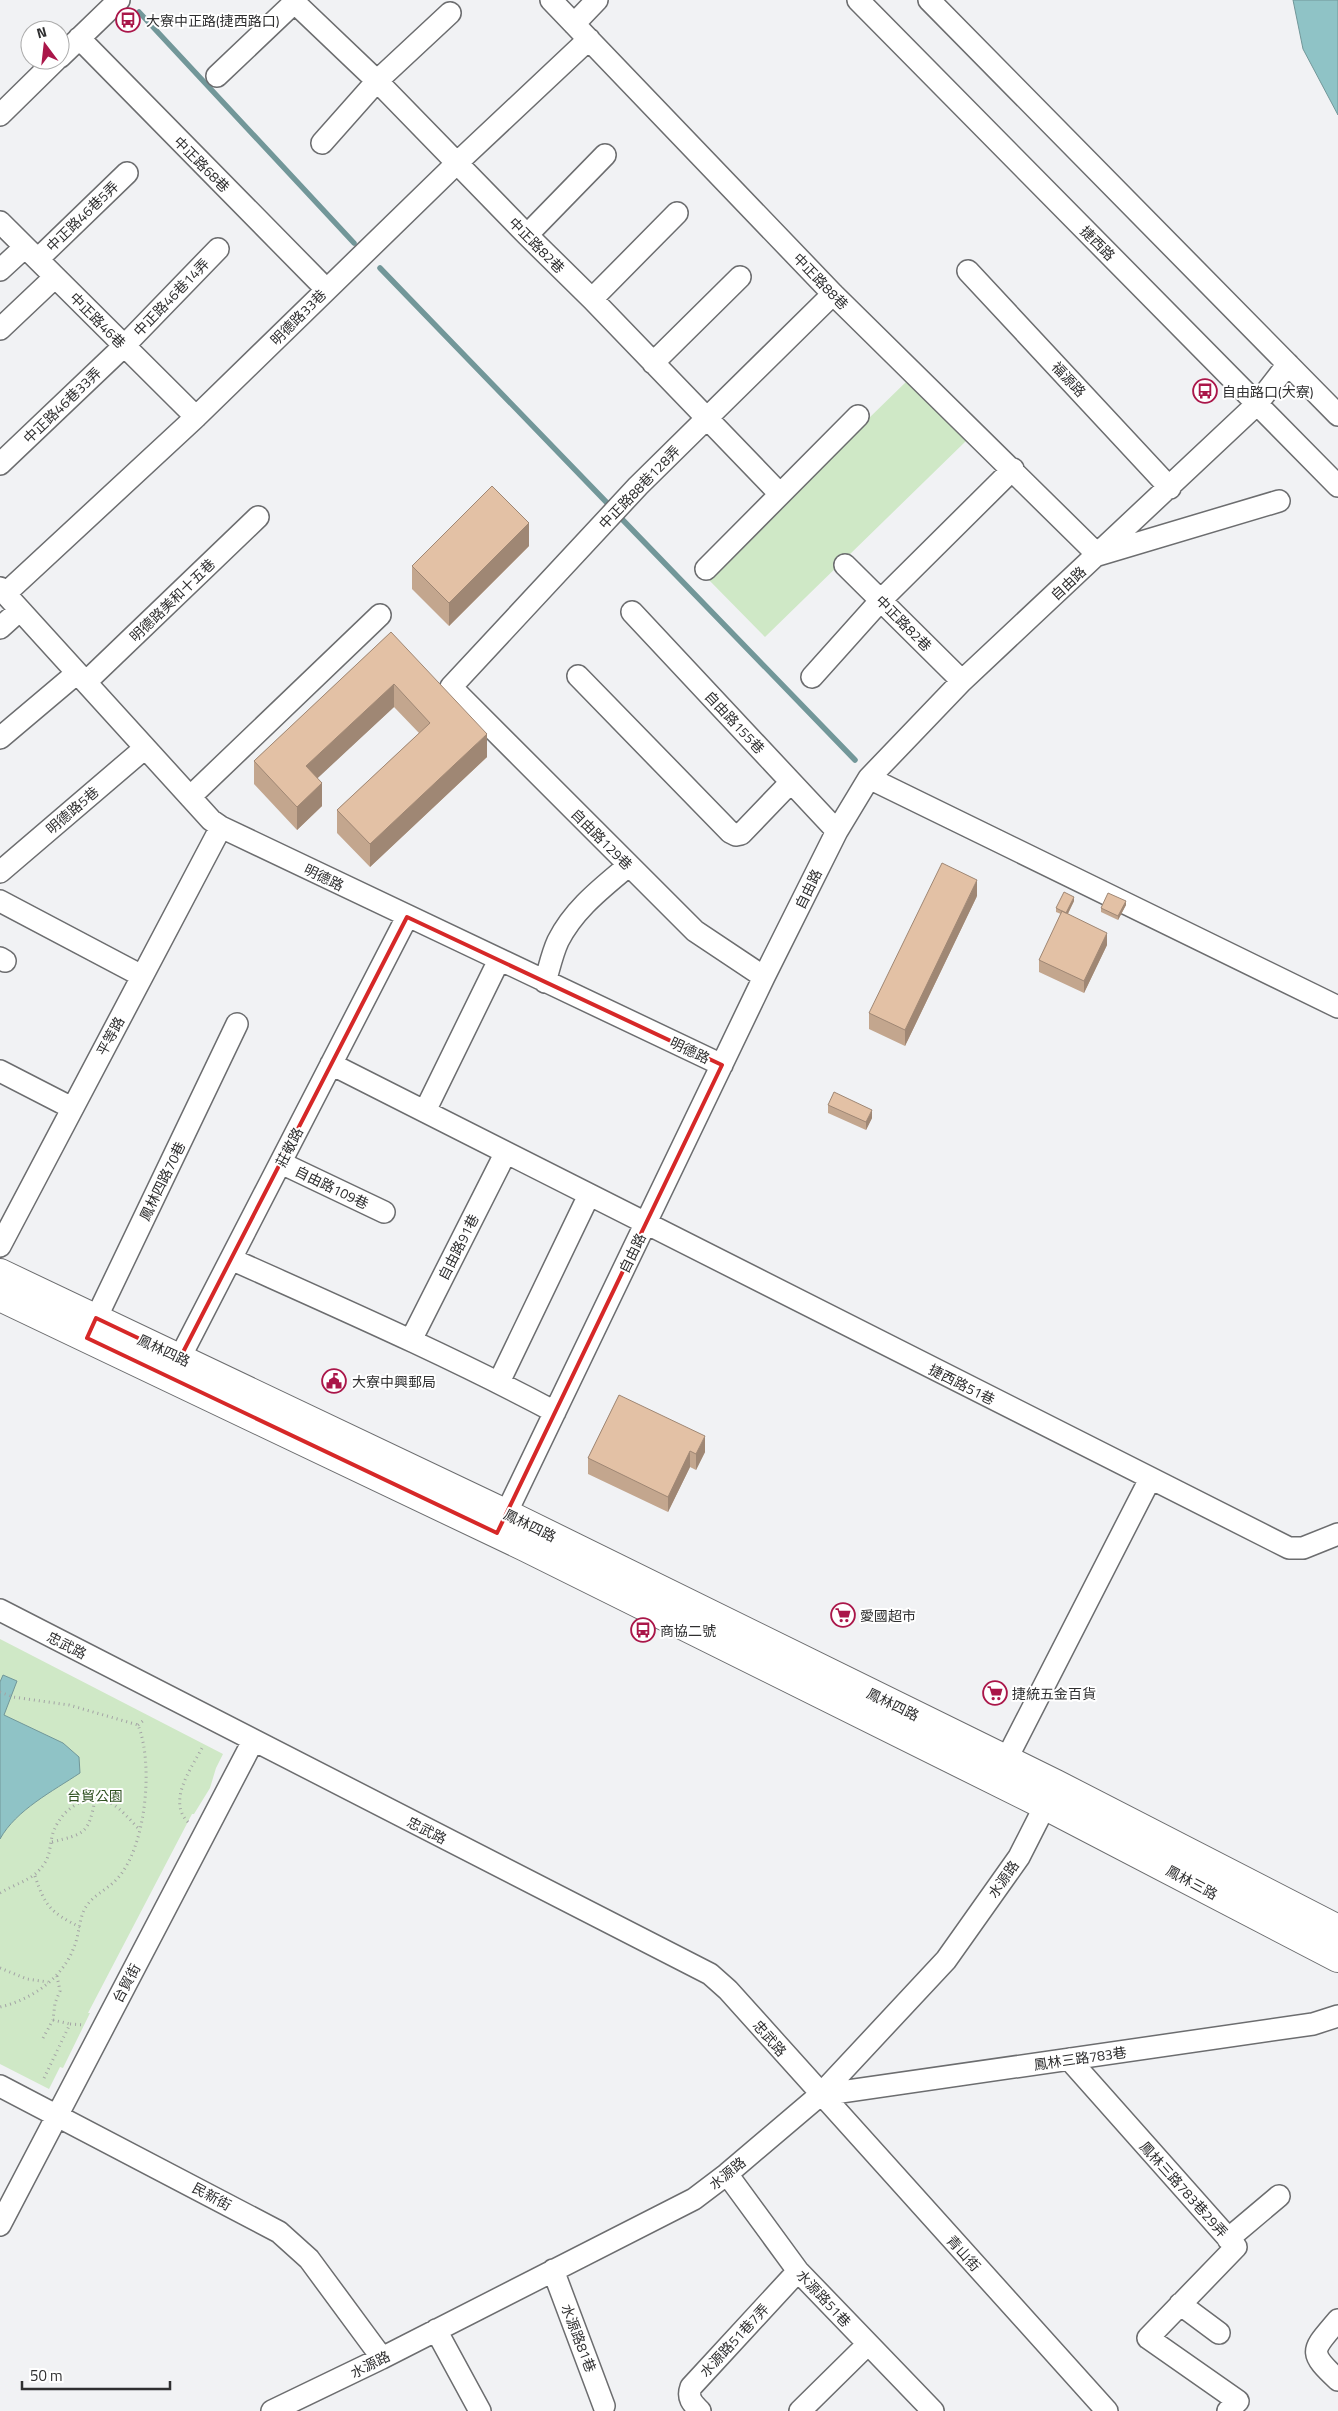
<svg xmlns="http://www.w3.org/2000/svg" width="1338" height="2411" viewBox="0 0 1338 2411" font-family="'Titillium Web','Noto Sans TC',sans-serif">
<rect width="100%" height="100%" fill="#f1f2f4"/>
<!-- green -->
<path fill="#cfe8c6" d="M908 380 967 440 765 637 706 577Z
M0 1639 223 1754 216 1768 210 1788 194 1814H192L88 2013H90L63 2068 60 2067 49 2089 0 2064Z"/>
<!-- water -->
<path fill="#8fc3c6" stroke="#729799" d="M1293 0H1338V115L1303 49Z
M3 1675 17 1681 4 1715 63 1743 79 1757 80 1773C53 1791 16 1810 0 1839V1682Z"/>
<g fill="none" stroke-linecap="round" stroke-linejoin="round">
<!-- stream -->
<path stroke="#729799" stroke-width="5.5" d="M139 12 354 243
M380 268 612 508
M618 515 855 760"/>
<!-- minor casing -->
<g stroke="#6c6d6f" stroke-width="24">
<path id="minor" d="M292 0 377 81 527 235 592 299 780 494
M551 0 833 294 1098 555 1279 501
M858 0 1338 486
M929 0 1338 415
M574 24 597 0
M79 38 326 289
M60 57 119 0
M217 76 297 0
M0 115 56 60
M322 143 377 81 450 13
M0 222 196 417
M527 235 605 155
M38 259 127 173
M0 270 25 247
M968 271 1170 488
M592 299 677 213
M0 329 55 277
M653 363 740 277
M0 464 124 346 218 249
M845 565 962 681
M706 569 858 416
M0 588 211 820 221 827 722 1065
M5 594 196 417 457 163 589 39
M632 612 837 831
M0 628 20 610
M578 676 730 832 736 835 741 834 791 782
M812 677 881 600 1013 469
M86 682 258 517
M0 738 77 673
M869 778 1338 1007
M190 797 380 615
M0 872 145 748
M0 901 142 976
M0 958 5 961
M764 977 695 931 451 687 638 486 833 294
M545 982C549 969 552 954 558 941 574 909 602 888 628 866
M331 1064 1289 1548H1303L1338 1534
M0 1071 72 1108
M425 1111 499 960
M281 1163 384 1212
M0 1246 221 827
M231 1259C340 1308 450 1356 555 1412
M89 1333 237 1024
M411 1340 505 1154
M172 1373 407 917
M499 1382 589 1195
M500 1526 764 977 837 831 869 778 962 681 1257 404 1288 364
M0 1610 710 1974 728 1990 1107 2411
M1006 1760 1150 1479
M1069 2059 1236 2247 1148 2338 1238 2401 1228 2411
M0 2086 279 2232 309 2259 382 2358
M820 2095 1313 2024 1338 2016
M727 2174 798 2271 933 2411
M0 2225 253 1741
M1228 2239 1279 2196
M553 2270 604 2406
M1180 2304 1219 2333
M1338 2320C1312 2351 1307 2351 1338 2380
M436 2330 480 2411
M272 2411 382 2358 694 2199 727 2174 820 2095 946 1960 1019 1857 1052 1792
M700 2411C692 2403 687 2398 691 2387L798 2271
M800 2411 868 2344"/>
</g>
<!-- major casing -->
<g stroke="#6c6d6f" stroke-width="30">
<path id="major" d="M0 1273 507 1514 1056 1784 1338 1929
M0 1297 525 1547 1046 1806 1338 1958"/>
</g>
<!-- path -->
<path stroke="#a3a3a5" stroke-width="3" stroke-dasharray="1 4" stroke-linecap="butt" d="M0 1692 13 1697 69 1705 138 1725C154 1764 146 1848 117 1879 106 1891 92 1895 84 1910 79 1921 79 1936 74 1947 63 1978 31 2000 0 2007
M138 1725 145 1719
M188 1822C167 1801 191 1769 202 1748
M52 1842C84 1834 89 1834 95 1799
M35 1876C45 1906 51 1913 80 1927
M0 1893C16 1883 33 1881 44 1864 52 1853 49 1840 55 1828 65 1806 91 1790 114 1805 123 1811 131 1821 139 1829
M0 1968 27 1979 48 1982
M53 2020 70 2024
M43 2038 53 2020 55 2003 60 1991 57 1976
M44 2078 70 2024 84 2025"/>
<!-- minor -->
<use href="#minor" stroke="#fff" stroke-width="21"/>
<!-- major -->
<use href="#major" stroke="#fff" stroke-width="28"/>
</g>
<!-- wall -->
<path fill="#c3a68e" d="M529 546 449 626 412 589V566Z
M391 632 487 757 370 867 337 833V810L419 733 394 707 317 778 322 806 297 830 254 784V761Z
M977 896 905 1046 869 1029V1013Z
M1074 901 1068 914 1107 945 1084 993 1039 972V960L1061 914 1056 912V908Z
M1126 905 1118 920 1101 912V908Z
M828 1105 872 1118 866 1130 828 1113Z
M619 1395 705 1452 696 1470 690 1467 668 1512 588 1474V1458Z"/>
<!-- shaded-wall -->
<path fill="#9f8774" d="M529 523V546L449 626V603Z
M394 684V707L306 789V766Z
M487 734V757L370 867V844Z
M322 783V806L297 830V807Z
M977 880V896L905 1046V1030Z
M1074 897V901L1066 917V913Z
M1126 901V905L1118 920V916Z
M1107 933V945L1084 993V981Z
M872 1110V1118L866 1130V1122Z
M705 1436V1452L696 1470V1454Z
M690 1451V1467L668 1512V1497Z"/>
<!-- building -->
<path fill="#e3c1a5" stroke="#9f8774" d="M492 486 529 523 449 603 412 566Z
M391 632 487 734 370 844 337 810 430 723 394 684 306 766 322 783 297 807 254 761Z
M942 863 977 880 905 1030 869 1013Z
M1064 892 1074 897 1066 913 1056 908Z
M1108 893 1126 901 1118 916 1101 908Z
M1062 911 1107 933 1084 981 1039 960Z
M834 1092 872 1110 866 1122 828 1105Z
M619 1395 705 1436 696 1454 690 1451 668 1497 588 1458Z"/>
<!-- marked area -->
<path fill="none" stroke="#d62828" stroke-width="4" stroke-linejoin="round" d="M407 917 722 1065 497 1533 87 1338 96 1318 180 1358Z"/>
<!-- icons -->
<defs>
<g id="bus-ring" transform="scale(1.25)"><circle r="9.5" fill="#fff" stroke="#aa1649" stroke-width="1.5"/><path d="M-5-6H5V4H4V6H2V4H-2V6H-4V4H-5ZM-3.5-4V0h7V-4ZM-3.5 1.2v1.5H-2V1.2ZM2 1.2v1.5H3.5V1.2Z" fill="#aa1649"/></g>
<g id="civic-ring" transform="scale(1.25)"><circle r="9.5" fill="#fff" stroke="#aa1649" stroke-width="1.5"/><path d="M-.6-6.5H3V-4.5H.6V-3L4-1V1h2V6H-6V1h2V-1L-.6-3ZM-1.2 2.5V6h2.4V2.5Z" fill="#aa1649"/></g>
<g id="supermarket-ring" transform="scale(1.25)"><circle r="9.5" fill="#fff" stroke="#aa1649" stroke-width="1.5"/><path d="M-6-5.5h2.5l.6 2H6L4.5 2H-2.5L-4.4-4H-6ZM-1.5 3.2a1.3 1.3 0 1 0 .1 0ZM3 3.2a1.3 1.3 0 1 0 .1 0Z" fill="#aa1649"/></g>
</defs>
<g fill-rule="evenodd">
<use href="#bus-ring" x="128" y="20"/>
<use href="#bus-ring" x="1205" y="391"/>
<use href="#civic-ring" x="334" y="1381"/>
<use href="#supermarket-ring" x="843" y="1615"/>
<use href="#bus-ring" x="643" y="1630"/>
<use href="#supermarket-ring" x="995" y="1693"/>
</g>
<g text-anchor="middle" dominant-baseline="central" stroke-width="4" stroke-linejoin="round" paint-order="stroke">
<!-- poi labels -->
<g font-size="14" fill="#2f2f30" stroke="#fff" text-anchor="start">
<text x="146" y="20">大寮中正路(捷西路口)</text>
<text x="1222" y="391">自由路口(大寮)</text>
<text x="352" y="1381">大寮中興郵局</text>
<text x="860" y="1615">愛國超市</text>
<text x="660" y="1630">商協二號</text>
<text x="1012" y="1693">捷統五金百貨</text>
</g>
<!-- street labels -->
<g font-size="14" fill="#2f2f30" stroke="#fff">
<text transform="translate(202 164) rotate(45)">中正路68巷</text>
<text transform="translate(82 216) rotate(-44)">中正路46巷5弄</text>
<text transform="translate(1098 243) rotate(45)">捷西路</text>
<text transform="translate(537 245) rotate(45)">中正路82巷</text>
<text transform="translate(821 281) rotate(46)">中正路88巷</text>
<text transform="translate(171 297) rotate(-46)">中正路46巷14弄</text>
<text transform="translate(298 317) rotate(-45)">明德路33巷</text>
<text transform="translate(98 320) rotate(45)">中正路46巷</text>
<text transform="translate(1069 379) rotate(47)">福源路</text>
<text transform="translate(62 405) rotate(-44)">中正路46巷33弄</text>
<text transform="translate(639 487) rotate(-46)">中正路88巷128弄</text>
<text transform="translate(1068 583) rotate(-43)">自由路</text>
<text transform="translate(172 600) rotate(-44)">明德路美和十五巷</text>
<text transform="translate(904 623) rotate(45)">中正路82巷</text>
<text transform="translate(735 722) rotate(47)">自由路155巷</text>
<text transform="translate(72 810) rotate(-41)">明德路5巷</text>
<text transform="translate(602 839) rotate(45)">自由路129巷</text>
<text transform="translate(324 877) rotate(26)">明德路</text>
<text transform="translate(808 889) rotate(-64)">自由路</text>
<text transform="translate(110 1036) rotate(-62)">平等路</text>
<text transform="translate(690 1050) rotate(25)">明德路</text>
<text transform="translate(289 1147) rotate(-63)">莊敬路</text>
<text transform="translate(162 1181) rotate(-64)">鳳林四路70巷</text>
<text transform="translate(332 1187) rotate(26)">自由路109巷</text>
<text transform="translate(458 1247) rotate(-63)">自由路91巷</text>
<text transform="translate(632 1253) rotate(-64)">自由路</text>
<text transform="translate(164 1350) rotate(25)">鳳林四路</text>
<text transform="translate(962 1384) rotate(27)">捷西路51巷</text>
<text transform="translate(530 1525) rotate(26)">鳳林四路</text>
<text transform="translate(67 1645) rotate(27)">忠武路</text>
<text transform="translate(893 1704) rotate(26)">鳳林四路</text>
<text transform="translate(427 1830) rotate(27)">忠武路</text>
<text transform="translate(1003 1879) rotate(-55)">水源路</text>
<text transform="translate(1192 1882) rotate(28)">鳳林三路</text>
<text transform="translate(126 1983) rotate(-62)">台貿街</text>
<text transform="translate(770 2038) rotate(49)">忠武路</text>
<text transform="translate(1080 2058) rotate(-8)">鳳林三路783巷</text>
<text transform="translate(727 2173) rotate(-39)">水源路</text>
<text transform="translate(1184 2189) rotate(48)">鳳林三路783巷29弄</text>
<text transform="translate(212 2196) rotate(28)">民新街</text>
<text transform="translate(964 2253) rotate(48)">青山街</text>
<text transform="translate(824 2298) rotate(47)">水源路51巷</text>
<text transform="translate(579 2338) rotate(69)">水源路81巷</text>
<text transform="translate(734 2340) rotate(-47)">水源路51巷7弄</text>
<text transform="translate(370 2364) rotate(-27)">水源路</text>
</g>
<!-- park labels -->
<g font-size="14" fill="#305222" stroke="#fff">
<text x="95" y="1795">台貿公園</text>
</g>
</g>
<!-- north arrow -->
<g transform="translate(45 45) rotate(345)"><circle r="24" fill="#ffffff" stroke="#acacac"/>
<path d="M0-4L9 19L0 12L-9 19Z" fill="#aa1649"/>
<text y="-8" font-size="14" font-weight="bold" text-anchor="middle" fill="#2f2f30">N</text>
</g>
<!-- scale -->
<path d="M22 2381v8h148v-8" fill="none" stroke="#2f2f30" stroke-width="2.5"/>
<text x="30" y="2381" font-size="15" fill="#2f2f30" stroke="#ffffff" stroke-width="4" paint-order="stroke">50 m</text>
</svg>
